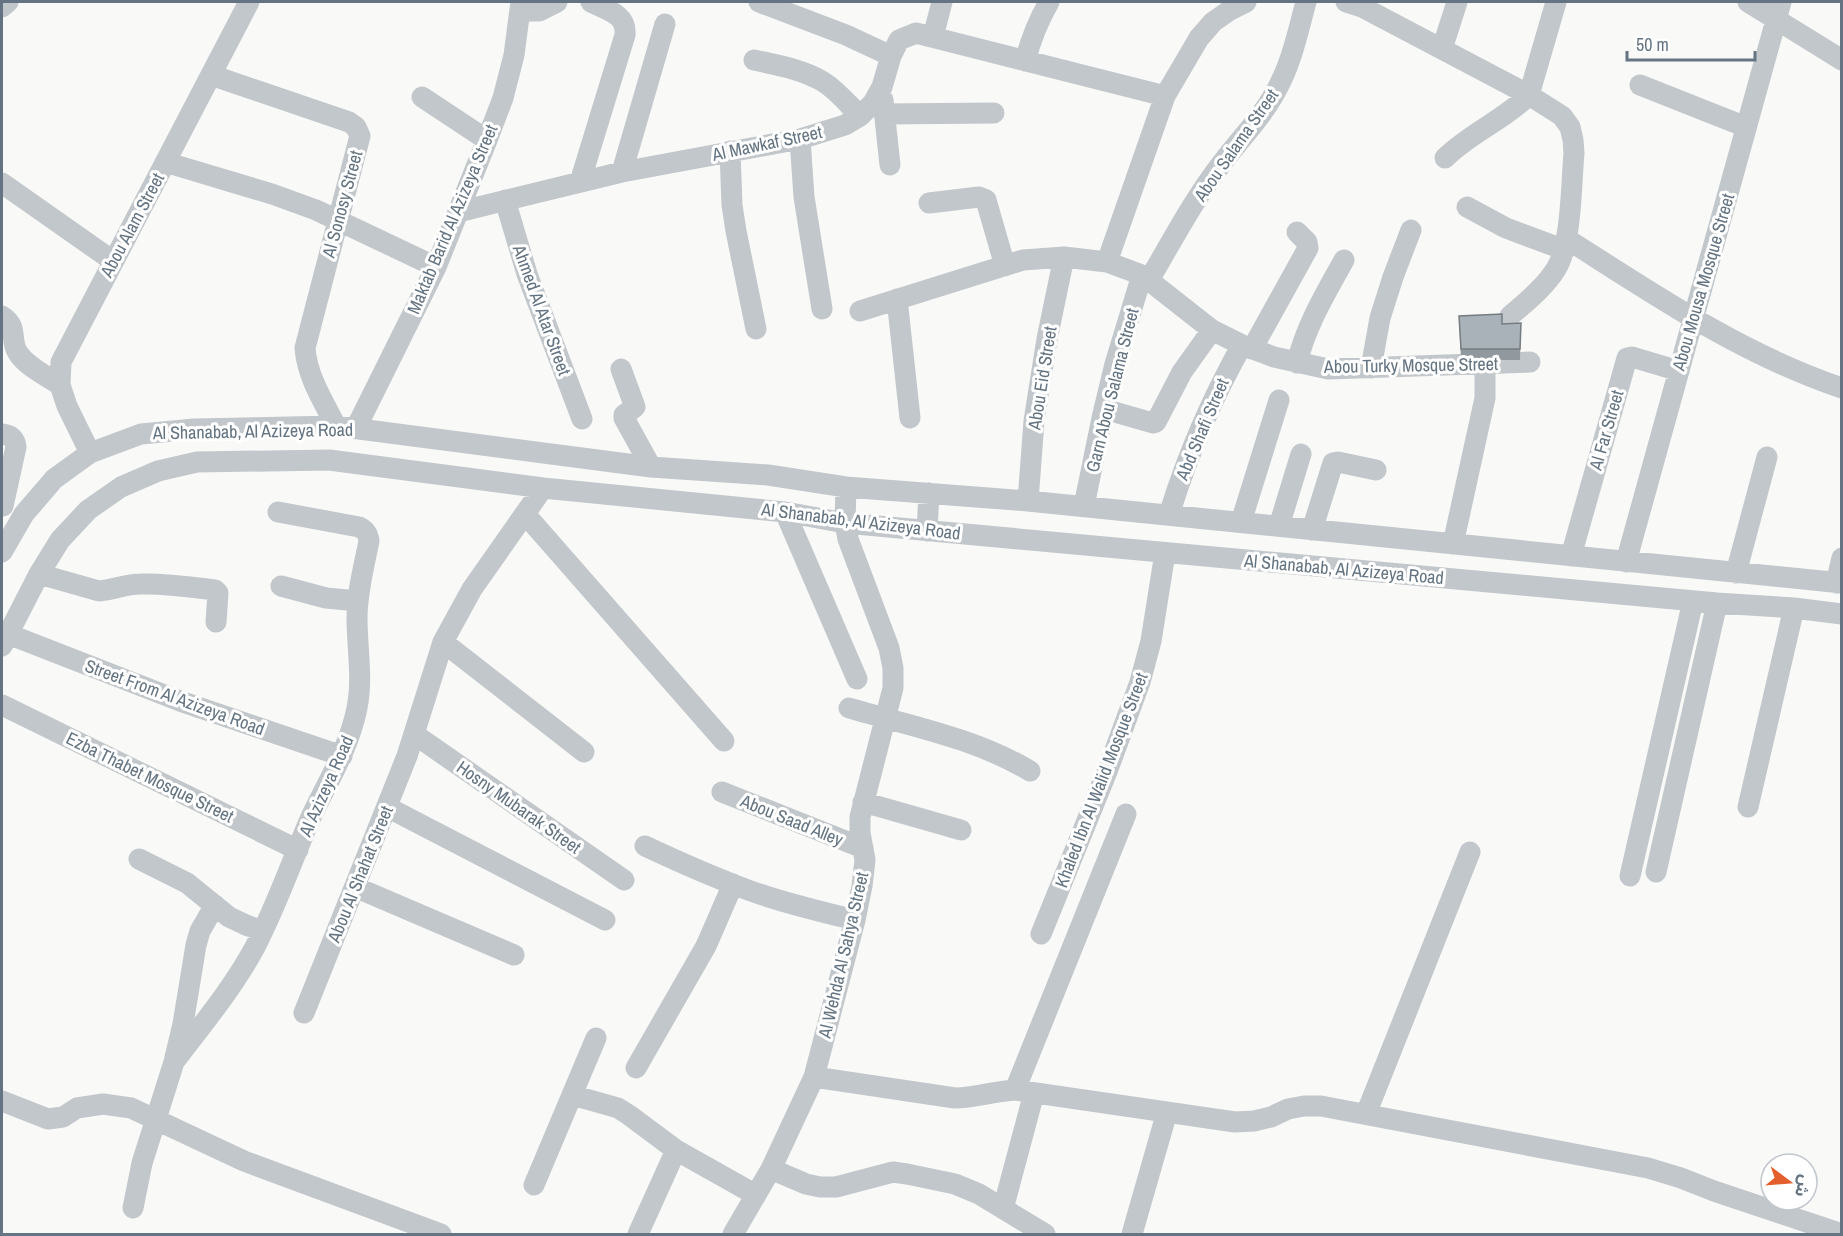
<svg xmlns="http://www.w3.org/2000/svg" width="1843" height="1236" viewBox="0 0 1843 1236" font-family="'Archivo Narrow','Noto Sans Arabic',sans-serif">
<rect width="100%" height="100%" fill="#f9f9f7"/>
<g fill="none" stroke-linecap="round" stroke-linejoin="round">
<!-- minor -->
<path stroke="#c2c7cb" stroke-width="21" d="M759 2 846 35 891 56
M1346 2 1362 7 1529 95 1562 116 1570 127 1573 140 1574 153C1571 184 1572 243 1556 269 1545 287 1526 302 1510 316
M1748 2 1842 60
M2 7 8 2
M520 11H539L557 2
M933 37 942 2
M1442 49 1457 2
M754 60C777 65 801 69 822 81 837 90 848 104 860 116
M1025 61C1031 39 1038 21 1049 2
M211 75 349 122 356 127 360 136 305 348C307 376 323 401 336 426
M1640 85 1746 127
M422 97 487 140
M883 100 890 165
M885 114 994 113
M800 139 804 197 822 309
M730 151 732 205 736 231 756 329
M1445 158C1470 133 1504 120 1529 95L1556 2
M165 162 272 194 316 210 436 267
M622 172 665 24
M580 182 625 35C627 14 607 10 591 2
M2 183 113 261
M505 200 527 274 582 419
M929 203 979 197 986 200 1005 266
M1467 207 1506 228 1565 250
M458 212 622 172 800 139 845 125 860 116 873 103 882 87 891 56 899 40 916 33 1165 96
M1567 239C1655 295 1741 354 1842 388
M1107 262 1165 96 1199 38 1213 22 1230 10 1246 2
M1149 280C1172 241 1194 199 1222 163 1241 138 1263 116 1277 89 1292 62 1298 31 1306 2
M897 299 910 418
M860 311 1023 260 1064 257 1107 262 1142 275 1212 330 1242 345 1274 357 1328 369 1530 362
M2 316C19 327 9 339 18 353 27 367 47 376 60 385
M1252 349 1308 248 1307 242 1297 232
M1297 363C1306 325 1326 293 1344 260
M1371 368 1380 318 1393 277 1411 230
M621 369 635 407 624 415V418L651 467
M1104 409 1153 423 1156 422 1182 372 1212 330
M356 428 436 267 487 140 503 98 514 55 521 2
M2 434C10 435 15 438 16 447L3 506
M90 453 67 406 60 385 61 362 249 2
M1028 501 1034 421 1047 339 1064 257
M1084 506 1102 418 1115 364 1142 275
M785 512 857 679
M525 514 724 741
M1169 515C1188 453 1210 402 1242 345
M1241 522 1279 400
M1279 526 1301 454
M1312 530 1333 463 1338 462 1376 470
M927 531 929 493
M1453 544 1485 398V364
M2 552 24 514 54 479 90 453 141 434 194 429 336 426 651 467 768 475 846 487 1028 501 1842 583
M1571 556 1627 358 1632 357 1679 371
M1626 562 1781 2
M1736 573 1767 457
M39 574 99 591C113 590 126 584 140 584 165 583 191 587 215 590L218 593 216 622
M1836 583 1842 558
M281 586 326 598 358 601
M8 634 180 701 342 756
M443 642 584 752
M2 646 39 574 60 540 88 510 121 487 158 471 197 462 329 460 543 488 785 512 845 523 1717 603 1794 608 1842 614
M2 705 298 850
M849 708C910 726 975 738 1030 771
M414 734 624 880
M722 792 863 848
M863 802 961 830
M387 807 605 920
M1748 807 1794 608
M645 846C679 862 713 877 748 890 783 903 819 911 855 920
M139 859 187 883 229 917 246 925 263 931
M1656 872 1717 603
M1630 876 1693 601
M355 887 514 955
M1041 934 1108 769 1140 682 1151 641 1165 553
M304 1013 407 756 443 642 472 589 543 488
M174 1062C202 1025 233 988 255 947 277 905 292 860 311 817 328 781 349 748 357 708 363 678 357 648 357 618 357 592 364 566 369 541 368 534 366 530 359 527L278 512
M636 1068 706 946 733 884
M814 1077 955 1098C975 1098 995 1091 1015 1090L1235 1122 1254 1121 1271 1117 1288 1109 1304 1106H1321L1648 1168 1681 1178 1714 1191 1842 1234
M1015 1090 1126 814
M572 1095 618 1108 629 1115 676 1150 756 1195
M2 1101 48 1119 63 1117 77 1108 103 1104 131 1108 244 1161 441 1234
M1366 1114 1470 852
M771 1169 806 1184 820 1187H836L893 1172 907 1174 955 1184 979 1194 1045 1234
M534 1185 596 1038
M133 1208 142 1163 174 1062 183 1024 196 945 200 931 215 905
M1003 1209 1034 1093
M638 1234 676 1150
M733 1234 771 1169 814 1077 855 920 862 886 865 860 860 833V817L893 688V668L889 648 848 539 845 523 846 487
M1132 1234 1167 1112"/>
</g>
<!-- wall -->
<path fill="#91999e" d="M1459 316 1502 324 1521 323 1520 360H1461Z"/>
<!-- building -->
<path fill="#a9b2b8" stroke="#767d81" stroke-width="1.5" d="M1502 314V324L1521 323 1520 349H1461L1459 316Z"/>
<g text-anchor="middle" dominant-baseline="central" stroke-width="6" stroke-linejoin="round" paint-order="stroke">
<!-- street labels -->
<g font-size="18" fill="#647482" stroke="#fff">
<text transform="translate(767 143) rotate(-12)">Al Mawkaf Street</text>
<text transform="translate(1236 145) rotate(-55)">Abou Salama Street</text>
<text transform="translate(342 204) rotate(-75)">Al Sonosy Street</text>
<text transform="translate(452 219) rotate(-67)">Maktab Barid Al Azizeya Street</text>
<text transform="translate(132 225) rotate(-62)">Abou Alam Street</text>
<text transform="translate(1703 282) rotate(-74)">Abou Mousa Mosque Street</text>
<text transform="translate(542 310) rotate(70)">Ahmed Al Atar Street</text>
<text transform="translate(1411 365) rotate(-1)">Abou Turky Mosque Street</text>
<text transform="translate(1042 378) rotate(-81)">Abou Eid Street</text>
<text transform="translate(1112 390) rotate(-76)">Garn Abou Salama Street</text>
<text transform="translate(1202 429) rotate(-67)">Abd Shafi Street</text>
<text transform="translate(1606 430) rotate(-74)">Al Far Street</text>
<text transform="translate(253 431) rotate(-1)">Al Shanabab, Al Azizeya Road</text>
<text transform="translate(861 521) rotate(7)">Al Shanabab, Al Azizeya Road</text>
<text transform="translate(1344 569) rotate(5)">Al Shanabab, Al Azizeya Road</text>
<text transform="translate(175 697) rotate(20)">Street From Al Azizeya Road</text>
<text transform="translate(150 777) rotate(26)">Ezba Thabet Mosque Street</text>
<text transform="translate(1101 780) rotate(-69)">Khaled Ibn Al Walid Mosque Street</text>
<text transform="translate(326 786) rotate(-66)">Al Azizeya Road</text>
<text transform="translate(519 807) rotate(35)">Hosny Mubarak Street</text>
<text transform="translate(792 820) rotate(22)">Abou Saad Alley</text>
<text transform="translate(360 874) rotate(-68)">Abou Al Shahat Street</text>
<text transform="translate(843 955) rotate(-77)">Al Wehda Al Sahya Street</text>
</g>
</g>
<!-- border -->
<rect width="1843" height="1236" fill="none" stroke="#647482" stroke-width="6"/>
<!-- north arrow -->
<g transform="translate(1789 1182) rotate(106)"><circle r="28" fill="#ffffff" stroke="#c1c7cd" stroke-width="1.5"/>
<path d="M0-4.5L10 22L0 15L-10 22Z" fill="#e35f2e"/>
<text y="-9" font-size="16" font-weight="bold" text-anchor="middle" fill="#647482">ش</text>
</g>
<!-- scale -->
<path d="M1627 51v9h128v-9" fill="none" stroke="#647482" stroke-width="3"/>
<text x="1636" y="51" font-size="18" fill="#647482" stroke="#ffffff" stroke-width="4.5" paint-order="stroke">50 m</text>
</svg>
